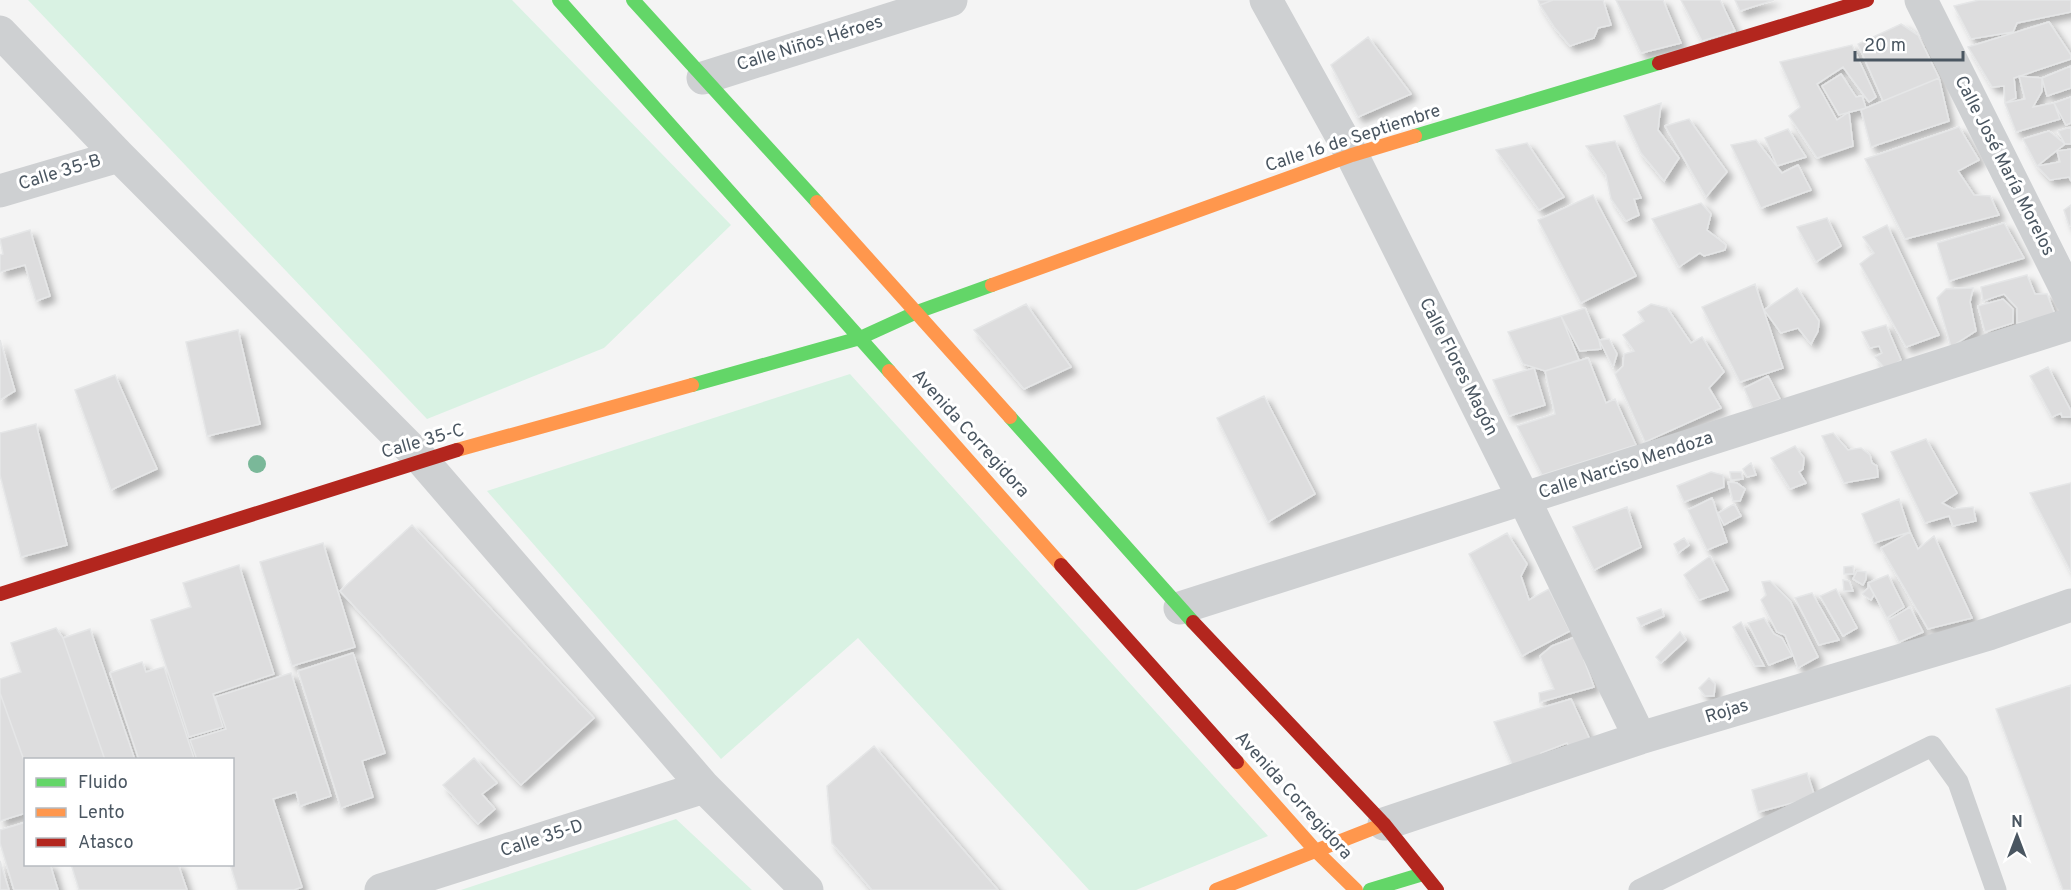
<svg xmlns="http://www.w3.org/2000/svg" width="2071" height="890" viewBox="0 0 2071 890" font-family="Overpass,sans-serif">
<defs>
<filter id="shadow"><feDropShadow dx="5.5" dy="5.5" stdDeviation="3" flood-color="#0004"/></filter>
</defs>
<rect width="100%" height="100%" fill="#f4f4f4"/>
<!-- green -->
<path fill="#d9f2e3" d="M28 0H512L731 225 604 348 427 419Z
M850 374 1268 836 1136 890H1089L858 638 721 759 487 491Z
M676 819 752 890H461Z"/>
<!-- building -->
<path fill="#ddddde" stroke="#e5e6e7" stroke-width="1.5" filter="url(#shadow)" d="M1538 0H1553L1540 5Z
M1553 0H1603L1611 25 1598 28 1594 38 1570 46 1554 27 1540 5Z
M1616 0H1663L1681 43 1641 53Z
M1681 0H1720L1735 31 1702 41Z
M1735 0H1774L1740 11Z
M1979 0H2071V12L2017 23 2013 32 1971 39 1954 6Z
M2049 22 2071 55V59L2014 78 2016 98 2005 103 2004 86 1992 87 1968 47Z
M1901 24 1918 35 1939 78 1883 101 1858 44Z
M1368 37 1411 94 1358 117 1331 65Z
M1852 45 1876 97 1869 102 1843 67 1817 84 1837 120 1849 112 1853 146 1817 158 1789 116 1800 107 1780 62Z
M2071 66V88L2047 96 2042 78Z
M1841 74 1856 97 1862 96 1866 108 1839 115 1822 86Z
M2019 76 2042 78V91L2033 107 2054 103 2060 119 2016 132 2005 103 2025 99Z
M1939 78 1949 121 1871 147 1861 110Z
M2071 97V123L2066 125 2054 103Z
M1661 103 1658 130 1679 158 1664 181 1641 153 1624 116Z
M1689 119 1727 172 1706 197 1665 126Z
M1959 127 1979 160 1958 171 1974 195 1990 196 1999 215 1905 239 1865 159Z
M2071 127V144H2065L2058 131Z
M1788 129 1806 157 1777 166 1765 138Z
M2049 131 2065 144 2037 166 2023 139Z
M1756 140 1782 173 1798 165 1811 190 1761 208 1731 145Z
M1615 141 1641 198 1634 199 1639 215 1626 221 1611 199 1606 175 1586 146Z
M1527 143 1564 197 1539 210 1496 150Z
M2071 149V181L2069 177 2050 180 2037 166 2060 162 2057 151Z
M1593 195 1636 276 1581 303 1538 220Z
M1701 203 1711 214 1707 230 1726 245 1725 250 1704 256 1700 253 1679 267 1652 219Z
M2071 205V225L2069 226 2064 210Z
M1827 218 1841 246 1816 262 1797 227Z
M2004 223 2024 258 1949 281 1937 243Z
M1887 225 1939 335 1906 347 1860 264 1874 253 1863 237Z
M30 230 50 296 36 301 25 265 0 272V255L3 254 0 239Z
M2027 275 2035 294H2047L2056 317 2017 323V308L2004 294 1983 301 1981 287Z
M1755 284 1783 368 1740 382 1702 307Z
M1797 288 1819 321 1818 331 1811 344 1798 328 1781 333 1764 310Z
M1973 288 1970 302 1976 331 1951 347 1937 298 1946 289Z
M2003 299 2013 309V323L1985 332 1978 306Z
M1026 304 1071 367 1024 389 974 330Z
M1651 304 1667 308 1691 343 1702 337 1724 372 1709 388 1721 408 1645 442 1615 374 1623 366 1624 354 1634 351 1623 335 1644 321 1638 312Z
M1585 308 1599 340 1601 349 1580 351 1561 316Z
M1561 316 1579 360 1545 371 1523 364 1508 332Z
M1886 325 1901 360 1886 370 1875 357 1882 353 1879 346 1870 348 1862 332Z
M238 330 260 424 207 436 186 342Z
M1609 339 1617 354 1613 367 1599 340Z
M0 340 15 391 0 400Z
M1588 358 1606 403 1615 399 1636 445 1542 475 1517 426 1555 414 1545 371Z
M2048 367 2071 411V417H2062L2061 413 2052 417 2030 376Z
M1534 368 1545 405 1509 416 1493 380Z
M115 375 157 469 111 490 75 390Z
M1768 376 1780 399 1753 409 1744 388Z
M1264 396 1315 494 1268 522 1217 418Z
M36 424 67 545 21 557 0 475V433Z
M1833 433 1848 450 1861 448 1870 455 1872 463 1877 466 1878 477 1844 483 1822 436Z
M1926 439 1957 493 1942 503 1953 509 1973 507 1976 521 1953 526 1949 516 1925 523 1891 452Z
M1795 446 1804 458 1803 469 1799 472 1806 483 1790 489 1771 458Z
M1751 463 1756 475 1747 477 1743 469Z
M1711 472 1723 475 1724 487 1684 502 1677 486Z
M1730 472H1741L1743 479 1731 480Z
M1728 482 1737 483 1745 489 1740 501H1733Z
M2071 483V572L2030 493Z
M1712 498 1727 542 1707 550 1688 510Z
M1899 499 1910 532 1874 543 1862 514Z
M1734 504 1741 516 1724 525 1718 513Z
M1627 507 1641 547 1594 570 1573 527Z
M412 525 594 718 521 785 340 591Z
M1910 532 1918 549 1934 536 1972 618 1928 629 1881 548Z
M1507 533 1527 564 1521 576 1529 600 1549 589 1570 631 1522 656 1469 554Z
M1684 538 1689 545 1678 553 1674 544Z
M323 543 355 647 292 666 260 562Z
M1710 556 1728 590 1699 600 1684 575Z
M239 565 274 674 213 694 223 727 189 737 151 620 191 607 183 583Z
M1853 566 1854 574H1844V567Z
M1857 571 1866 572V579L1863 585 1853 579Z
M1888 575 1904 607 1887 618 1868 583Z
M1843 580 1849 581 1853 591H1844Z
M1770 581 1790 601 1818 657 1798 668 1785 635 1777 632 1761 600 1766 595 1762 582Z
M1868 584 1874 595 1871 600 1862 594 1868 588Z
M1836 589 1857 628 1843 636 1820 596Z
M1812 593 1839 640 1819 645 1795 598Z
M1910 607 1923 632 1899 642 1888 620Z
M1661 609 1664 616 1641 626 1637 618Z
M1764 618 1774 634 1782 638 1792 656 1769 665 1748 623Z
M1741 622 1764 666H1755L1733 627Z
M56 628 63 638 105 760H26V766L0 693V679L21 672 11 643Z
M90 629 135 760H105L63 638Z
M1680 632 1686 640 1661 663 1656 657Z
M1583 634 1595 654 1584 660 1594 687 1540 702 1539 693 1554 689 1540 656 1552 646Z
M353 653 385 753 362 761 373 797 341 808 298 671Z
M142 662 146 672 164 667 194 758 188 760H139L110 673Z
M291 673 331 796 300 806 296 792 273 799 302 887 294 890H238L230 864H232V760H197L190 740 226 729 215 697Z
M1709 678 1715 684 1714 696H1705L1699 688Z
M2071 685V890H2063L1996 709Z
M0 693 26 766V813L0 821Z
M1571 699 1593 746 1572 753 1567 743 1541 753V762L1517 776 1494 722Z
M874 746 998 890H872L832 843 827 786Z
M474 758 497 783 482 794 495 809 478 824 443 785Z
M1807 773 1815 797 1758 812 1752 790Z
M26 822V864H50L58 890H14L0 843V830Z
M0 861 9 890H0Z
M71 864H178L187 890H79Z"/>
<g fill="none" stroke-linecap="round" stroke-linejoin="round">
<!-- lane -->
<path stroke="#ced0d2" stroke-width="21" d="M1639 890 1932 746 1958 782 1996 890"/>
<!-- street -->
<path stroke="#ced0d2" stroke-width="33" d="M1266 0 1352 155 1524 499 1640 738
M1921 0 2071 299
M0 32 119 156 422 460 704 787 807 890
M703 78 951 0
M0 191 119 156
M1180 608 2071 324
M1384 824 1640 738 1989 634 2071 605
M381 890 704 787"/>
<!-- fast -->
<path stroke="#63d668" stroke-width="14" d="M559 0 889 371
M633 0 817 202
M1415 136 1659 63
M692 385 860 338 917 312 992 285
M1010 417 1193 622
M1370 890 1423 874"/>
<!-- slow -->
<path stroke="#ff974d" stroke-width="14" d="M817 202 1010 417
M992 285 1352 155 1415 136
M889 371 1061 565
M457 450 692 385
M1237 762 1315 850 1356 890
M1216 890 1384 824"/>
<!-- jam -->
<path stroke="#b3261e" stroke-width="14" d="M1659 63 1867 0
M1061 565 1237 762
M0 594 457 450
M1193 622 1384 824 1437 890"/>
</g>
<!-- trees -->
<circle fill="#7ab899" cx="257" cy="464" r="9"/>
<g text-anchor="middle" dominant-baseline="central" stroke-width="6" stroke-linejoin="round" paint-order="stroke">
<!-- street labels -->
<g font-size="18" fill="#4a5661" stroke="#fff">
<text transform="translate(810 44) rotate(-17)">Calle Niños Héroes</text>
<text transform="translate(1353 139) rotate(-18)">Calle 16 de Septiembre</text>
<text transform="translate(2004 166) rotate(63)">Calle José María Morelos</text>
<text transform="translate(60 173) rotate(-17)">Calle 35-B</text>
<text transform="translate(1458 367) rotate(63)">Calle Flores Magón</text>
<text transform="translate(970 434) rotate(48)">Avenida Corregidora</text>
<text transform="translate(423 442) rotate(-16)">Calle 35-C</text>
<text transform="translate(1626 466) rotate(-18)">Calle Narciso Mendoza</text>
<text transform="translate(1727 712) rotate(-17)">Rojas</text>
<text transform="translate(1293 796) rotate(48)">Avenida Corregidora</text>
<text transform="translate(542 839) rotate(-18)">Calle 35-D</text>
</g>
</g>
<!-- legend -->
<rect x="24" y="758" width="210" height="108" fill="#ffffff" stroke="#b7bbc0" stroke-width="1.5"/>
<rect x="36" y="778" width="30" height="9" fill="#63d668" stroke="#b7bbc0" stroke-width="1.5"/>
<text x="78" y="788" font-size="18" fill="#4a5661">Fluido</text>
<rect x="36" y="808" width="30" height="9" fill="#ff974d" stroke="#b7bbc0" stroke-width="1.5"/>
<text x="78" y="818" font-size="18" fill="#4a5661">Lento</text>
<rect x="36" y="838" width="30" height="9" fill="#b3261e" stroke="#b7bbc0" stroke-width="1.5"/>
<text x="78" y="848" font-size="18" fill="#4a5661">Atasco</text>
<!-- north arrow -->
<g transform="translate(2017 836)" stroke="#ffffff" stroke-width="4.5" paint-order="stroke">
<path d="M0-4.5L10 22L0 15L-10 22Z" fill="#4a5661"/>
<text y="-9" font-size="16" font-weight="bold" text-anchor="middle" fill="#4a5661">N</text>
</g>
<!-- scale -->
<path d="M1855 51v9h108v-9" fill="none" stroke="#4a5661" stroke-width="3"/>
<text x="1864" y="51" font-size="18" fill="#4a5661" stroke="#ffffff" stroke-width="4.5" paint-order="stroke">20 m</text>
</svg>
